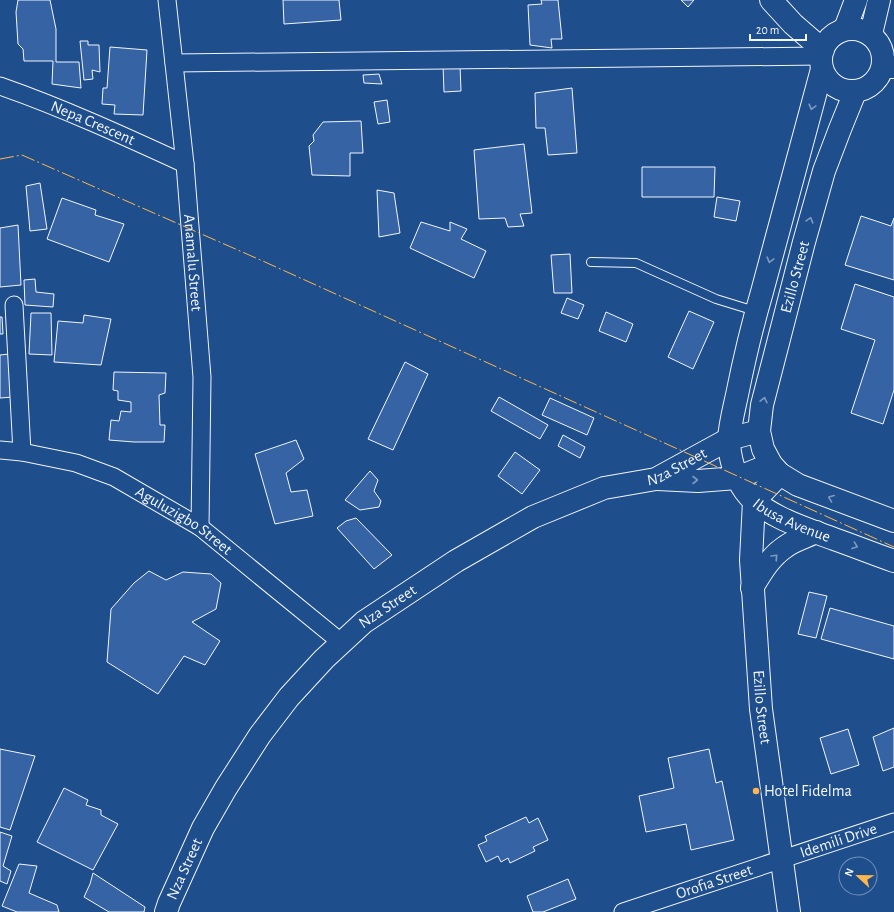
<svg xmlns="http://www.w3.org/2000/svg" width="894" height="912" viewBox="0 0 894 912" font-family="'Alegreya Sans',sans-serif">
<rect width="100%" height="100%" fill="#1f4e8c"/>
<!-- building -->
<path fill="#3563a3" stroke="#f2f6ff" d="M18 0H50L56 29V62H79L81 88 52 84 53 61H24L23 49 18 44 16 12Z
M283 0H339L341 20 284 24Z
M541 0H558L562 39H551L552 48 530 45 528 5 542 4Z
M681 0H694L688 7Z
M80 41H88V45H99L100 72 92 70 93 79 84 80Z
M110 47 147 50 143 115 114 114 115 105 102 104 103 88H107Z
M443 65H460L461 91 444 92Z
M379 74 382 84 364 83 363 75Z
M572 88 577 153 548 155 545 128H536L535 93Z
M387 100 390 122 378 124 374 102Z
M361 121 363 153H350V176L312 175 309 146 314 141 313 135 323 122Z
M524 144 532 213 520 214 524 226 508 227 505 218 479 219 474 150Z
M642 167H715L714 197H642Z
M40 183 47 229 30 231 26 186Z
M377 190 394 193 400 233 379 237Z
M717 197 740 201 736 221 714 217Z
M62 198 96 210 95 215 124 224 109 262 47 239Z
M861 216 891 226 894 218V280L845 265Z
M421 222 450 231V222L467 229 461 239 486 251 474 278 410 248Z
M18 225 21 285 0 287V228Z
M570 254 572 293H554L551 255Z
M35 279 36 292 54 294 53 307 25 305 24 280Z
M855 284 894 297V390L883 424 851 413 875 340 841 329Z
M567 298 584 305 578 319 561 313Z
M689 311 714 322 693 369 668 357Z
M606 312 633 324 626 342 599 331Z
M31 313H51L52 355 29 354Z
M84 315 111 319 101 365 54 362 58 321 83 323Z
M0 317H2L3 334H0Z
M9 354 13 397 0 398V355Z
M405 362 428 374 393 450 368 439Z
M114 372 166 373 165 393 159 395 160 425H165L164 442H134L109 440 111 420 119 421 121 411 131 412V402L118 400V391L113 390Z
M499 397 548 425 540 439 491 411Z
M550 398 594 418 587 435 542 415Z
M563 435 585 447 580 458 558 446Z
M296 440 304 459 286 473 291 492 307 490 313 516 275 524 255 454Z
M515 452 540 470 522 494 498 476Z
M370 471 378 480 374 491 381 501 379 507 360 510 345 500Z
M356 518 392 555 374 569 337 528 346 521Z
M149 571 166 580 183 572 211 574 221 583 216 609 192 622 220 641 205 665 184 656 158 694 107 662 111 609 134 583Z
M809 592 827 596 816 638 798 634Z
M830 608 894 626V659L821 639Z
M894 728V767L883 771 873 737Z
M848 729 859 765 831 774 820 738Z
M0 749 35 756 10 830 0 827Z
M709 749 716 783 722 781 734 840 691 850 686 824 646 832 639 796 674 788 668 758Z
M64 788 88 800 86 805 101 810V815L118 824 93 870 37 842Z
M526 817 529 823 538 818 548 840 533 847 535 851 510 863 508 858 501 862 498 856 486 862 478 845 487 841 485 836Z
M0 832 12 836 3 866 11 871 7 884 0 881Z
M19 864 37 866 29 893 57 905 59 912H17L2 906Z
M93 873 145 907 144 912H109L84 897 90 884Z
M568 879 576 899 543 912H533L527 896Z"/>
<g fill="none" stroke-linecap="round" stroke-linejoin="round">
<!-- lane casing -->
<g stroke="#f2f6ff" stroke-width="10">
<path id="lane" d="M591 262 636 263 716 299 755 311"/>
</g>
<!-- street casing -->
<g stroke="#f2f6ff" stroke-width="19">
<g id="street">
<path id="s1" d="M167 0 185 164 202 377 200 527"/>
<path d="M174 63 821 56"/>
<path id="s2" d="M0 86C63 108 124 136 185 164"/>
<path d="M14 305 22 452"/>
<path id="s3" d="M0 450 22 452 76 463 114 477 200 527 342 643"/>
<path id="s4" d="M623 912 894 822"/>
</g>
</g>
<!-- secondary casing -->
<g stroke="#f2f6ff" stroke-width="24">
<g id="secondary">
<path id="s5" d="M780 474 754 501 751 560 761 709 789 912"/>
<path d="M657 479 698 481 737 478 771 464"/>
<path d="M752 588C761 573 770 557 785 547 794 540 806 537 816 532"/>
<path id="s6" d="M166 912 169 903 203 828 226 788 260 735 289 697 324 659 364 622 456 561 533 517 604 488 656 479 729 439 759 431"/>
</g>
</g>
<!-- primary casing -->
<g stroke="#f2f6ff" stroke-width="24">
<g id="primary">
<circle cx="852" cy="60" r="31"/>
<path d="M845 29 856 0"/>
<path d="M871 34 879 0"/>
<path id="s7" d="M822 69C802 144 782 218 762 292 752 326 744 360 737 395 734 409 730 424 729 439 729 457 735 477 745 491 762 515 807 529 834 539 854 546 874 554 894 561"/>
<path d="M855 92 840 129 824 171 804 242 762 405 759 431 763 449 771 464 780 474 798 485 894 521"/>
</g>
</g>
<!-- highway casing -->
<g stroke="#f2f6ff" stroke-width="24">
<path id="highway" d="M771 0 793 24 823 50
M883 67H894"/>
</g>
<!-- lane -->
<use href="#lane" stroke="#1f4e8c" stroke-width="8"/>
<!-- street -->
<use href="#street" stroke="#1f4e8c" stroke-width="17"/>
<!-- secondary -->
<use href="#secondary" stroke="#1f4e8c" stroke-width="22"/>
<!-- primary -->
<use href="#primary" stroke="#1f4e8c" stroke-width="22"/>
<!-- highway -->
<use href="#highway" stroke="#1f4e8c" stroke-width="22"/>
<!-- power -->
<path stroke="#ffb74d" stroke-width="1" stroke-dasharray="14 3 2 3" stroke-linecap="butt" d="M0 159 22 155 265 262 894 547"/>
</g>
<!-- one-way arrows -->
<defs><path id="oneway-chevron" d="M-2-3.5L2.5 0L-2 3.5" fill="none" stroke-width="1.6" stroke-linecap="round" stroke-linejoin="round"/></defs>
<g stroke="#7e9ac0">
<use href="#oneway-chevron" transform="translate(812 107) rotate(105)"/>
<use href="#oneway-chevron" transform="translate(810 220) rotate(-74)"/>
<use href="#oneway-chevron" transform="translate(770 260) rotate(105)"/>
<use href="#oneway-chevron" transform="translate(764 400) rotate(-77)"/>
<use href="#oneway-chevron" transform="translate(695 480)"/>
<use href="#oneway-chevron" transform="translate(831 498) rotate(-159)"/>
<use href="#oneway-chevron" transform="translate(855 546) rotate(20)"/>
<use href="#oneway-chevron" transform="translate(775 557) rotate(-47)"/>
</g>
<!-- markers -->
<circle fill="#ffb74d" stroke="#1f4e8c" stroke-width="1.5" cx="756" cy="791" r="4"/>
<g text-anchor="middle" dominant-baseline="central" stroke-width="3" stroke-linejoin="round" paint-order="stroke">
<!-- street labels -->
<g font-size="16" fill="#f2f6ff" stroke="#1f4e8c">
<text stroke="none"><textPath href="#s2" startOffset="100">Nepa Crescent</textPath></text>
<text stroke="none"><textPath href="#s1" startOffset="264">Anamalu Street</textPath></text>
<text transform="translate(795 277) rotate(-75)">Ezillo Street</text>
<text stroke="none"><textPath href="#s6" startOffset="707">Nza Street</textPath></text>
<text stroke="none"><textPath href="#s7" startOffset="493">Ibusa Avenue</textPath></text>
<text stroke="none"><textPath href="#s3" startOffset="200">Aguluzigbo Street</textPath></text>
<text stroke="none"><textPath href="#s6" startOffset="383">Nza Street</textPath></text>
<text stroke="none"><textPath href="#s5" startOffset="244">Ezillo Street</textPath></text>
<text stroke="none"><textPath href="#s4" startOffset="227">Idemili Drive</textPath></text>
<text stroke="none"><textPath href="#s6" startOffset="47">Nza Street</textPath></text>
<text stroke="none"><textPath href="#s4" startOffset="96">Orofia Street</textPath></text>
</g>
<!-- poi labels -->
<g font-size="16" fill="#f2f6ff" stroke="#1f4e8c" text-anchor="start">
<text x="764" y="791">Hotel Fidelma</text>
</g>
</g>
<!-- north arrow -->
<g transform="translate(858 876) rotate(292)"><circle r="19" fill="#1f4e8c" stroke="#7391ba"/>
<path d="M0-3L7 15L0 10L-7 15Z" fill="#ffb74d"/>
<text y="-6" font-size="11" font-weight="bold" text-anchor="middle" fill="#f2f6ff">N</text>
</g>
<!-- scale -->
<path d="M750 34v6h56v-6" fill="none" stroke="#f2f6ff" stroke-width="2"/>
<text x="756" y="34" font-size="12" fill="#f2f6ff" stroke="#1f4e8c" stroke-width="3" paint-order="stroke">20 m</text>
</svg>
